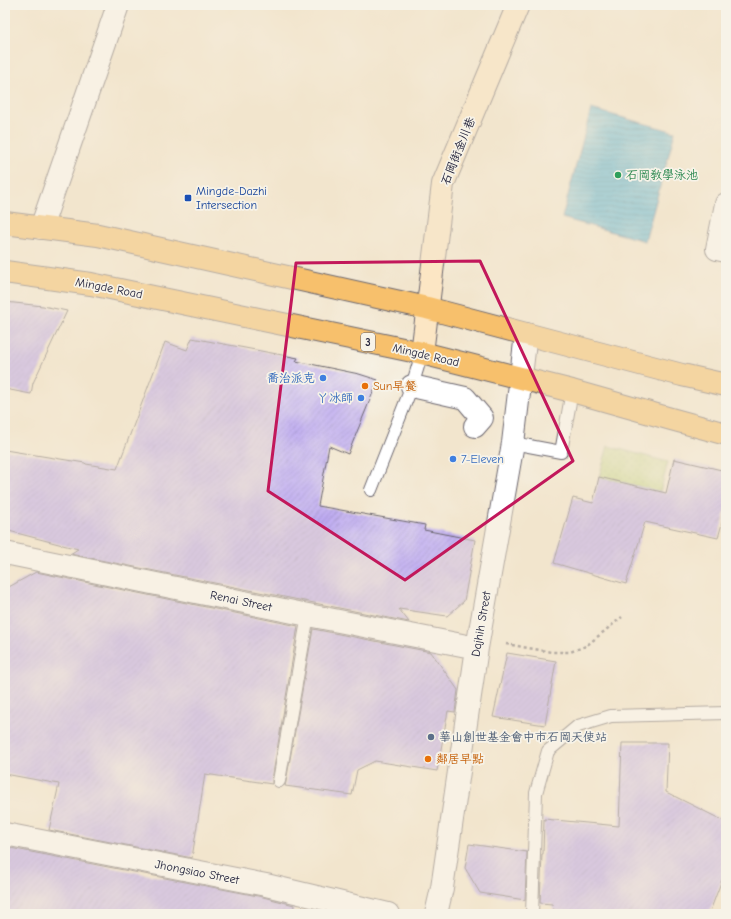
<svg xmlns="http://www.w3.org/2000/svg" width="731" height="919" viewBox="0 0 731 919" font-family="'Comic Neue','LXGW WenKai TC',sans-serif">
<defs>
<pattern id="garden-dots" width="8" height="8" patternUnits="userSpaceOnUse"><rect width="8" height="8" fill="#b9d176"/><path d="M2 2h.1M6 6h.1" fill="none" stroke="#9fb367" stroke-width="1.8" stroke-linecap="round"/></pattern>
<pattern id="water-rules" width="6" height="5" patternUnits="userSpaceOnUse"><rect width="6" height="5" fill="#5bb7d9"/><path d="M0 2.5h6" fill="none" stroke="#4b94b1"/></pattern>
<pattern id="building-hatch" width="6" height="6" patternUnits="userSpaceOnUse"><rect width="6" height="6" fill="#baa6f3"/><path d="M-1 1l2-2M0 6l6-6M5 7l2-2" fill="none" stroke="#9787c6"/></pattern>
</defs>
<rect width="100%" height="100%" fill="#f7f3e8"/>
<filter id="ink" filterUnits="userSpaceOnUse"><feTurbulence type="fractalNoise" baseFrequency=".025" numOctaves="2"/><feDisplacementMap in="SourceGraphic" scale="8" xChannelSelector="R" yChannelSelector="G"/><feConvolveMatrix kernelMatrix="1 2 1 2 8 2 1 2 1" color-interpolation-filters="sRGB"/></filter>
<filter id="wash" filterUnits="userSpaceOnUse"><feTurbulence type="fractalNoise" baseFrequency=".012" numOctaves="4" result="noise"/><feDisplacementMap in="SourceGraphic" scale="16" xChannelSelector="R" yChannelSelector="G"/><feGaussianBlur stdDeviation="0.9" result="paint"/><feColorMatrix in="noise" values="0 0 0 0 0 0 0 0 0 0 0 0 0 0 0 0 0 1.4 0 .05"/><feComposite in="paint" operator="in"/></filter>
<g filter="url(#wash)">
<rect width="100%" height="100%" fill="#f2e5cd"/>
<!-- garden -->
<path fill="url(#garden-dots)" stroke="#6e7a58" d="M608 446 668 462 660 492 599 477Z"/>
<!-- water -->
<path fill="url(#water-rules)" stroke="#3e6c8a" d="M591 109 675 132 645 241 562 218Z"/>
<g id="blocks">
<!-- building -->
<path fill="url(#building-hatch)" d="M5 302 43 306 67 311 33 383 31 394 5 389Z
M192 338 298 358 296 361 359 374 378 380 348 454 329 446 318 506 425 525 424 530 475 540 464 601 447 616 399 609 409 622 70 554 78 549 5 530V450L85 463 86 464 117 469 165 342 187 350Z
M674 459 726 471V509L718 538 645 522 626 584 554 563 573 498 593 503 599 477 666 493Z
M36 572 298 626 272 780V784L205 774 192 858 49 830 59 784 5 774V597L7 588Z
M313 629 431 652 458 690 455 712 448 711 437 771 375 761 357 770 352 795 285 786 286 782Z
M507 653 556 661 545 725 493 717Z
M622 743H668L666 792 726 822V869L709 914H584L553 910 552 904 540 903 542 854H543L544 819 619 826Z
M469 844 527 852 525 900 480 893 465 868Z
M5 847 263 897 294 905 293 914H5Z"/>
</g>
</g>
<g filter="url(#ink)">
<use href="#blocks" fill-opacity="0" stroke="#6b666e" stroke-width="1"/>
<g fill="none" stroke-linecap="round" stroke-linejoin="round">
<!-- lane casing -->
<g stroke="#6b666e" stroke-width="14">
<path id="lane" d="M513 443 561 452 572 391
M371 490 412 386 422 353
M279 781 308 615
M532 914 536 793 548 751 578 726 611 716 726 713"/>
</g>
<!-- street casing -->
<g stroke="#6b666e" stroke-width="24">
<path id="street" d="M726 204 717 249 726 251
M41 228 118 5
M412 386 465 398 482 418 475 426
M5 553 308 615 477 648
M5 834 266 885 388 914
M436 914 442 888 477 648 513 443 526 334"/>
</g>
<!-- secondary casing -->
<g stroke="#6b666e" stroke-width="24">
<path id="secondary" d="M422 353 443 184 518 5"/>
</g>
<!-- primary casing -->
<g stroke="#6b666e" stroke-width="24">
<path id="primary" d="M5 223 98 235 427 308 526 334 682 375 726 385
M5 272 91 284 422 353 572 391 671 419 726 434"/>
</g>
<!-- path -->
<path stroke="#6b666e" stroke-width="2.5" stroke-dasharray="3 3" stroke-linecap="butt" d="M506 644 551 652H570L586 646 622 617"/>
<!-- lane -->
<use href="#lane" stroke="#fff" stroke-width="12"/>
<!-- street -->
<use href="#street" stroke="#fff" stroke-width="22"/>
<!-- secondary -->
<use href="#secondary" stroke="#fce6c4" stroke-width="22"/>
<!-- primary -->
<use href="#primary" stroke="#f7c06c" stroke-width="22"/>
</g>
</g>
<!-- marked area -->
<path d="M0 0H731V919H0ZM480 261 573 461 405 580 268 491 296 263Z" fill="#f2e5cd" fill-opacity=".55" fill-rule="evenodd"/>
<path fill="none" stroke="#c2185b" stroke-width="3" stroke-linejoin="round" d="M480 261 573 461 405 580 268 491 296 263Z"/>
<!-- markers -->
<circle fill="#2e9e5b" stroke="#f7f3e8" stroke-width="1.5" cx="618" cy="175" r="4"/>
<rect fill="#1a4fb4" stroke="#f7f3e8" stroke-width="1.5" x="184" y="194" width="8" height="8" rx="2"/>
<g fill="#3f7fe0" stroke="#f7f3e8" stroke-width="1.5">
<circle cx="323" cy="378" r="4"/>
<circle cx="361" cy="398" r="4"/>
<circle cx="453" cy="459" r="4"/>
</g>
<g fill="#e8710a" stroke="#f7f3e8" stroke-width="1.5">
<circle cx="365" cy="386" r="4"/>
<circle cx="428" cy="759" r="4"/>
</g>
<circle fill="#5c6f8a" stroke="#f7f3e8" stroke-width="1.5" cx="431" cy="737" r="4"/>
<g text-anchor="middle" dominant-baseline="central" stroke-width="3.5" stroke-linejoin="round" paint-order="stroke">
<!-- shield labels -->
<rect fill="#f7f3e8" stroke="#62616f" stroke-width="1" x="361" y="333" width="14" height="18" rx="3"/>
<g font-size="11" font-weight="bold" fill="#22223b">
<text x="368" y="342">3</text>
</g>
<!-- street labels -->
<g font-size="12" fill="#22223b" stroke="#f7f3e8">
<text transform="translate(458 151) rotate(-68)">石岡街金川巷</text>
<text transform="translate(109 288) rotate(11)">Mingde Road</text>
<text transform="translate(426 355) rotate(13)">Mingde Road</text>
<text transform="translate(241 601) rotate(12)">Renai Street</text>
<text transform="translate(481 624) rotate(-80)">Dajhih Street</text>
<text transform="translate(197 872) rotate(11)">Jhongsiao Street</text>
</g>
<!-- leisure labels -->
<g font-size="12" fill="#27864d" stroke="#f7f3e8" text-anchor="start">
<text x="626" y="175">石岡教學泳池</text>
</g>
<!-- transit labels -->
<g font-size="12" fill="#164399" stroke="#f7f3e8" text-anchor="start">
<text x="196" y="191">Mingde-Dazhi<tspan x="196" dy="14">Intersection</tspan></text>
</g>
<!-- shop labels -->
<g font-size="12" fill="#366cbe" stroke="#f7f3e8" text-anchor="end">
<text x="315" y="378">喬治派克</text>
<text x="353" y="398">ㄚ冰師</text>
<text x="461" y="459" text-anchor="start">7-Eleven</text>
</g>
<!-- food labels -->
<g font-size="12" fill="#c56008" stroke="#f7f3e8" text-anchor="start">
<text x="373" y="386">Sun早餐</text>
<text x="436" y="759">鄰居早點</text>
</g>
<!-- service labels -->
<g font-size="12" fill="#4e5e75" stroke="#f7f3e8" text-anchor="start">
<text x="439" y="737">華山創世基金會中市石岡天使站</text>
</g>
</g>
<!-- margin -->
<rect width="731" height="919" fill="none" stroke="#f7f3e8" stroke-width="20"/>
</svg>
